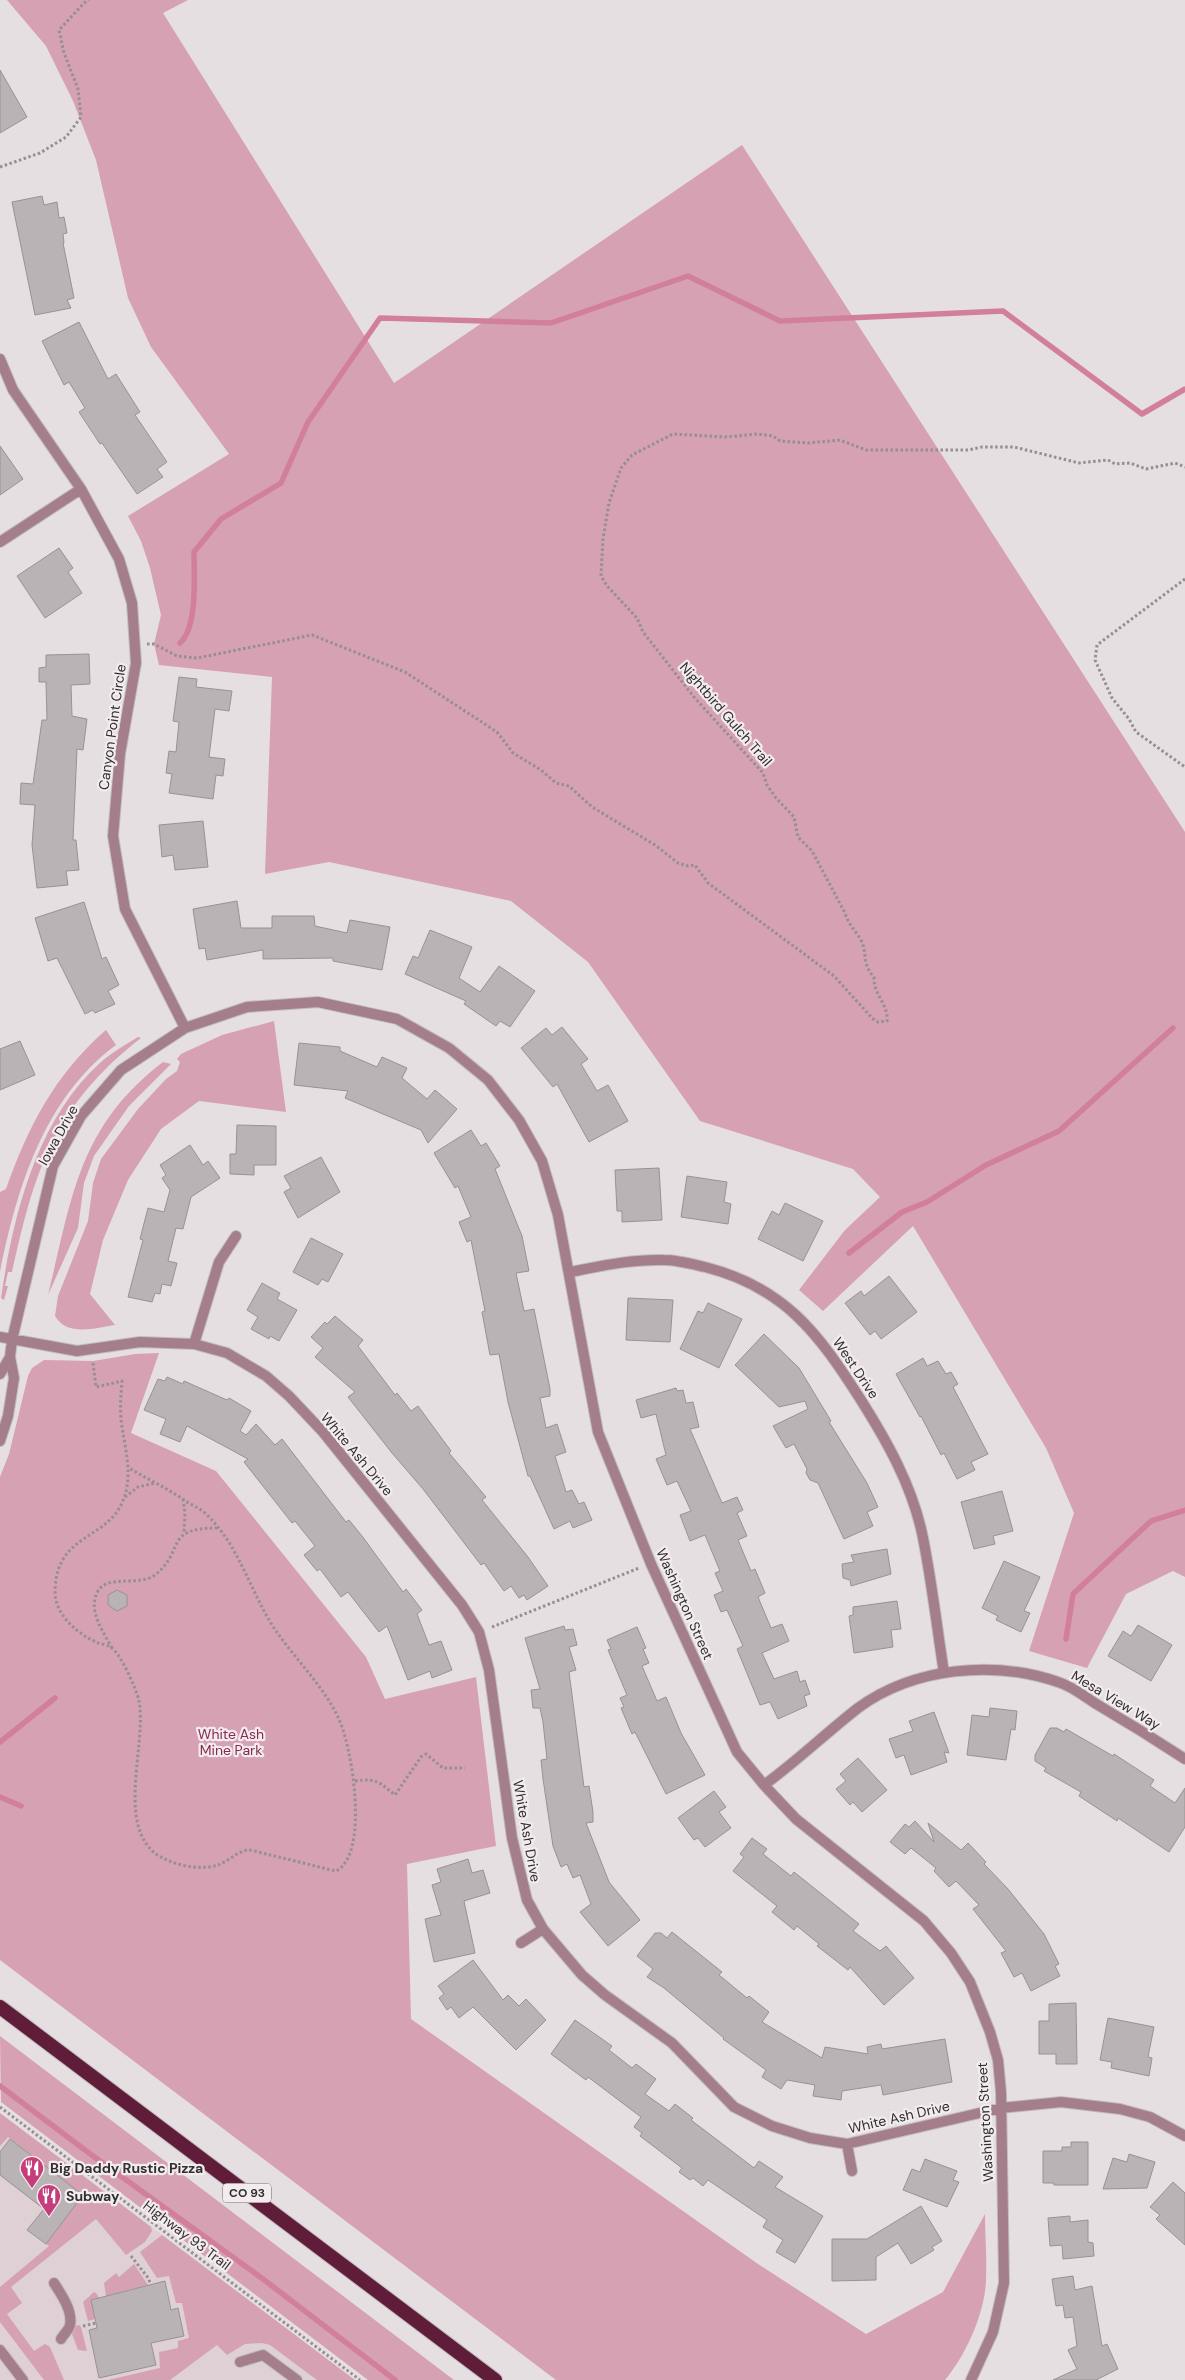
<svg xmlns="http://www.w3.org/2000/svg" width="1185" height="2380" viewBox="0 0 1185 2380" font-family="'DM Sans',sans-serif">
<rect width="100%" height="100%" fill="#e6dfe1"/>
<!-- built -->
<path fill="#ded0d4" d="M0 2113 164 2236 353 2380H0Z"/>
<!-- green -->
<path fill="#d6a1b3" d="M7 0H188L163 13 394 383 742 145 1185 832V1577L1173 1571 1126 1594 1087 1668 1029 1651 1074 1513 1046 1448 913 1226 823 1311 799 1290 845 1230 880 1197 853 1169 700 1121 588 962 511 901 329 862 265 874 272 677 159 665 154 644 161 615 150 568 141 541 128 516 229 454 151 347 128 298 96 160 73 101 46 46Z
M274 1021 286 1112 199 1101 161 1129 128 1180 103 1240 90 1294 115 1325C96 1328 67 1337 55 1316L58 1296 88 1221 93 1183 101 1159 138 1109 166 1079 177 1071 180 1062 177 1059 181 1054 222 1035Z
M106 1030 116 1045C44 1098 17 1188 0 1272V1192L6 1189C28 1127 55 1074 106 1030Z
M138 1037 141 1038C54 1106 35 1169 12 1272H8L5 1286H8L4 1300 1 1298C13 1216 36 1121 100 1063 111 1053 125 1045 138 1037Z
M163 1062 171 1064 129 1106 94 1156 84 1183 78 1228 48 1295C72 1198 78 1127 163 1062Z
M159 1353 131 1433 216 1471 366 1657 385 1699 476 1677 496 1846 407 1864 411 2019 758 2264 866 2334 943 2292 985 2214C985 2236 987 2258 986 2280 985 2313 966 2355 945 2380H556L0 1960V1477L9 1454 28 1376 32 1368 44 1360 93 1361 135 1354Z
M0 2036 454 2380H368L1 2102Z
M0 2113 151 2227 152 2231 145 2242 126 2255 96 2219 11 2287 22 2303 7 2314 34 2351 45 2344 50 2347 64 2380H44L0 2322V2287L49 2246 46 2244 83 2195 8 2137 0 2146Z
M162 2235 355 2380H317L270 2345 262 2343 245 2344 227 2355 217 2345 170 2380H108L160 2368 159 2352 178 2348V2341L189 2338 182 2303H176L169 2276 157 2278 140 2252Z
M134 2264 148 2285 106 2296 104 2283 116 2273 119 2277Z
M94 2292 97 2294 99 2298 91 2300 95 2319 88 2321 83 2302Z
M79 2325 81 2327 87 2351 78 2350 72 2334 75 2326Z"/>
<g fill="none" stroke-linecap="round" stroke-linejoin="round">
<!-- stream -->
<path stroke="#d17f9d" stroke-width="5.5" d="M180 643C198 627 194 575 194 552L221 519 281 483 308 422 380 318 551 323 688 276 780 321 1003 311 1142 414 1185 389
M849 1253 902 1212 927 1202 986 1165 1059 1131 1173 1028
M1066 1639 1073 1594 1151 1521 1185 1510
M0 1742 55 1698
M0 1797 21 1806
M0 2086 93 2156 263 2279 395 2380"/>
</g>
<!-- building -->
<path fill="#b9b3b5" stroke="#989293" d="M0 70 27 117 0 133Z
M42 196 44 205 57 202 59 218 64 217 67 233 63 234 64 243H63L74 298 67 300 71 308 35 315 12 202Z
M79 322 108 379 116 374 140 412 135 415 167 462 157 469 163 477 137 494 102 443 100 444 79 412 85 408 69 382 64 385 42 341Z
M0 446 23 479 0 495Z
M59 548 73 568 68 572 82 593 45 618 17 576Z
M89 654 90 684 71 685 72 716 87 719 83 750 77 749 73 840H76L79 870 66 871 68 885 37 888 32 845 35 805 20 804 21 783 33 784 42 720H47L46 682H39V668L46 667V655Z
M179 677 197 679 196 687 232 691 229 711 215 709 209 757 225 759 223 776 216 775 213 799 169 793 172 774 166 773 169 751 176 752 179 722 173 721Z
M203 821 208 867 175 870 173 855 162 857 159 825Z
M237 901 241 928H272V916H314L315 926 347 933 350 920 390 927 382 970 333 961V958L263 959V950L207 960 205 948 199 949 193 909Z
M84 902 102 959 106 957 119 985 108 991 115 1004 95 1013 93 1010 85 1014 57 958 48 961 35 918Z
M430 930 472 947 459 978 480 992 499 966 535 991 510 1027 500 1021 496 1026 464 1004 466 1001 405 974 413 956 418 958Z
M562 1027 588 1059 581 1064 597 1091 608 1085 628 1121 589 1142 557 1084 553 1087 521 1048 546 1028 552 1035Z
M20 1041 35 1075 0 1090V1049Z
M299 1043 340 1047V1051L377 1067 382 1057 407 1068 402 1078 427 1099 435 1090 457 1109 428 1143 421 1130 345 1098 348 1091 294 1085Z
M237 1125 276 1126V1165H254V1175L230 1174V1154H236Z
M471 1130 481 1146 486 1143 500 1166 495 1169 522 1236 529 1271 516 1273 524 1311 534 1309 550 1389V1396L540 1398 546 1428 557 1424 566 1452 555 1456 566 1492 572 1490 579 1504 584 1502 592 1520 573 1528 570 1521 554 1529 530 1476H528L508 1402 499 1354 490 1355 482 1312 485 1311 471 1240 467 1242 459 1222 471 1217 458 1186 455 1188 434 1153Z
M190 1145 203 1165 208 1161 220 1178 191 1197 183 1229 176 1228 168 1261 177 1263 171 1286 162 1284 160 1294 155 1293 152 1302 128 1297 143 1240 140 1239 148 1208 164 1212 170 1190 162 1178 166 1175 160 1165Z
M321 1157 340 1192 298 1218 284 1192 291 1188 284 1176Z
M659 1168 662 1220 622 1222V1211H617L615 1170Z
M687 1176 727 1182 724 1202 731 1204 728 1224 681 1217Z
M785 1203 823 1221 803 1261 758 1239 772 1211 779 1215Z
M311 1238 343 1254 328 1282 322 1279 318 1285 293 1272Z
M889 1276 917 1312 881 1339 875 1331 870 1335 845 1303 861 1291 864 1296Z
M262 1283 280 1293 277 1299 297 1310 279 1341 270 1336 269 1339 251 1329 258 1317 247 1310Z
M628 1298 673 1300 670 1342 626 1340Z
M708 1303 742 1319 719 1368 680 1349 698 1311 703 1313Z
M335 1316 363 1340 358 1346 395 1395 397 1393 411 1411 418 1406 451 1451 449 1453 486 1497 482 1500 528 1557 548 1586 527 1600 524 1595 519 1598 511 1586 504 1591 484 1563 481 1565 423 1489 392 1453 348 1397 355 1392 315 1357 323 1348 311 1337 325 1322 327 1324Z
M764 1334 799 1368 831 1421 829 1422 867 1483 878 1507 867 1512 873 1526 844 1539 818 1483 810 1480 806 1473 807 1469 794 1444 786 1448 773 1426 808 1409 805 1401 779 1407 735 1365Z
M923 1358 927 1366 938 1361 946 1374 951 1372 958 1384 953 1387 988 1454 971 1462 975 1470 957 1479 944 1453 941 1455 921 1416 920 1417 896 1374Z
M167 1377 183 1384 184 1381 227 1400 229 1398 251 1411 240 1431 246 1435 256 1424 275 1445 282 1439 346 1522 349 1520 362 1536 403 1592 406 1589 422 1610 417 1614 429 1645 441 1641 452 1670 432 1678 430 1671 408 1680 387 1626 379 1632 348 1592 341 1597 320 1569 317 1571 304 1555 315 1546 295 1521 292 1523 244 1462 248 1459 187 1426 180 1442 160 1434 166 1419 144 1410 158 1379 165 1381Z
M676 1388 677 1391 683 1390 686 1403 693 1402 699 1427 690 1429 722 1503 737 1497 743 1510 737 1513 747 1536 738 1540 751 1571 755 1569 765 1593 758 1597 771 1628 782 1624 789 1641 762 1653 774 1679 797 1671 800 1682 805 1680 810 1694 804 1696 807 1706 778 1719 770 1702 760 1705 737 1649 743 1646 727 1610 721 1612 714 1595 723 1591 715 1573 720 1571 705 1535 690 1541 680 1515 691 1511 677 1481 667 1485 656 1459 666 1455 656 1414 641 1418 636 1400Z
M1002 1491 1013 1531 993 1536 995 1544 974 1549 961 1502Z
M887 1549 891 1574 851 1586 850 1580 843 1578 842 1564 854 1562 851 1555Z
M1004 1561 1040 1577 1024 1611 1030 1613 1021 1632 996 1620 998 1616 982 1608Z
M117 1590 127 1595V1606L117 1611 108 1605V1595Z
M897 1601 901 1629 891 1630 893 1647 854 1653 849 1616 853 1615V1607Z
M1138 1625 1172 1645 1151 1681 1108 1656 1123 1631 1131 1636Z
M564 1626 565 1630 573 1629 577 1645 569 1647 576 1670 569 1672 584 1787 589 1786 593 1812V1822L586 1823 609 1882 640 1920 608 1946 580 1912 591 1904 580 1875 573 1878 567 1864 561 1867 553 1846 543 1779 541 1760 547 1759 543 1722 540 1708H533L531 1690 540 1689 525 1638Z
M637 1627 646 1648 643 1649 649 1663 642 1666 657 1701 666 1697 681 1733 705 1775 666 1794 635 1732 632 1734 621 1708 624 1707 620 1698 627 1695 608 1650 611 1649 607 1640Z
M990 1708 1017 1711 1015 1730 1011 1729 1006 1760 967 1755 972 1715 989 1717Z
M934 1712 949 1753 944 1752 947 1762 911 1775 904 1755 896 1758 889 1739 913 1731 909 1721Z
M1050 1728H1057L1064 1732 1066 1729 1113 1756 1114 1754 1154 1780 1150 1786 1175 1803 1185 1788V1827L1169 1852 1118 1818 1117 1821 1079 1796 1081 1792 1044 1771 1046 1768 1035 1761V1755Z
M858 1758 887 1790 862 1812 853 1802 850 1805 836 1789 846 1781 840 1774Z
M714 1791 726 1807 719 1812 731 1828 705 1847 698 1838 694 1840 678 1818Z
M915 1821 934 1842 928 1823 961 1850 968 1843 986 1862 984 1864 1008 1889 1044 1934 1059 1964 1055 1966 1060 1976 1031 1991 1022 1973 1014 1977 1001 1953 1006 1951 973 1909 979 1905 956 1881 949 1887 934 1871 936 1868 911 1848 905 1854 890 1842 905 1824 909 1827Z
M752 1838 767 1849 763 1854 791 1876 794 1872 859 1924 853 1931 880 1951 886 1946 914 1978 884 2005 850 1967 848 1970 817 1946 819 1944 797 1926 794 1930 772 1912 777 1906 733 1871 744 1857 740 1854Z
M468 1859 472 1873 483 1870 490 1893 464 1901 475 1953 434 1962 425 1919 441 1915 432 1885 441 1882 437 1869Z
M672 1932 722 1972 719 1975 747 1998 749 1996 769 2012 762 2022 822 2058 825 2047 868 2054 867 2047 881 2044 882 2049 945 2039 952 2082 883 2095 881 2085 842 2091 841 2100 813 2096 815 2085 787 2080 781 2089 762 2077 766 2070 723 2039 724 2038 664 1988 647 1977 653 1969 637 1956 655 1933H661L667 1938Z
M473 1960 503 2000 508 1995 519 2006 526 1999 546 2020 516 2050 473 2007 459 2018 451 2007 447 2010 439 1998 444 1994 438 1986Z
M1076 2003 1077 2064H1056V2054H1039V2021H1049V2004Z
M1108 2018 1154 2027 1148 2057 1152 2058 1149 2076 1111 2068 1112 2062 1100 2060Z
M575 2020 612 2046 609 2050 632 2068 636 2064 656 2079 645 2094 669 2111 675 2104 693 2118 691 2120 754 2168 759 2161 783 2177 775 2187 823 2216 795 2263 776 2252 783 2240 763 2227 767 2220 708 2180 703 2186 693 2178 690 2180 679 2172 682 2168 640 2136 642 2133 634 2127 641 2117 588 2077 586 2080 551 2054Z
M10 2139 83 2195 46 2244 27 2230 44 2209 0 2175V2152Z
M1071 2142H1088V2185H1054V2183H1043V2151H1062V2147H1071Z
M1129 2154 1155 2162 1147 2188 1103 2189 1113 2158 1127 2162Z
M925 2159 957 2171 953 2180 959 2182 947 2207 903 2190 912 2169 920 2172Z
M1173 2182 1185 2193V2245L1156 2219 1160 2215 1150 2207Z
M921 2206 942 2241 932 2247 934 2250 911 2264 898 2243 876 2257V2280L832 2281V2239H867Z
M1070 2216V2222L1088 2220V2242L1093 2243 1094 2256 1063 2259 1062 2245 1050 2246 1048 2218Z
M1073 2276 1075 2290 1092 2286 1102 2346 1107 2344 1118 2369 1096 2380H1053L1077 2369 1068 2350 1077 2346 1073 2317 1065 2318 1063 2305 1056 2306 1052 2279Z
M165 2281 171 2310 178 2308 184 2336 151 2343 156 2365 99 2378 89 2330 97 2328 91 2300Z"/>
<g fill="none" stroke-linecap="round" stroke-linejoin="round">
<!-- service casing -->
<g stroke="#c2bcbe" stroke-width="12">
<path id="service" d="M54 2283C61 2294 73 2311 70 2325 69 2330 63 2335 61 2339
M240 2362 263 2355 297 2380"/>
</g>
<!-- minor casing -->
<g stroke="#c2bcbe" stroke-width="12">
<path id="minor" d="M0 359 13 390 81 489 119 559 132 603 136 663 120 754 113 836 125 909 185 1028
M0 542 81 489
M570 1272C601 1266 632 1259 664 1260 677 1260 692 1264 705 1267 784 1287 818 1333 859 1397 887 1441 913 1487 923 1538 932 1583 937 1628 944 1673
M0 1337 77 1351 140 1342 194 1344 227 1353 266 1376 289 1396 323 1432 462 1605 479 1632 489 1670 512 1838 527 1900 543 1929 582 1975 605 1995 672 2043 734 2107 772 2126 810 2138 847 2144 1001 2108 1061 2102 1120 2109 1150 2117 1185 2136
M194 1344 219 1262 236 1236
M0 1374 10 1357
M0 1441 8 1416 14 1378 10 1357 12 1340 53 1166 81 1116 121 1070 185 1028 247 1007 318 1002 397 1019 449 1048 488 1080 519 1120 542 1161 558 1215 598 1432 651 1564 737 1752 764 1785 796 1819 924 1921 951 1953 970 1982 990 2032 998 2060 1001 2092 1004 2283 993 2332 971 2380
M764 1785C797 1761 826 1733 858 1708 914 1667 994 1660 1058 1682 1072 1686 1085 1697 1098 1705 1127 1722 1156 1740 1185 1759
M521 1943 543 1929
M847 2144 852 2171
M0 2350 23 2380"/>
</g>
<!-- trunk casing -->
<g stroke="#c2bcbe" stroke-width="16">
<path id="trunk" d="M0 2007 495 2380"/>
</g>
<!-- path -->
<path stroke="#958f91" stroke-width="3" stroke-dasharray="2.5 2.5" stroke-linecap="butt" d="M0 167 40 153 66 137 81 117 78 89 64 53 59 30 84 3 89 0
M1185 579 1097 645 1095 660 1112 698 1129 719 1136 732 1185 767
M147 644H154L177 656 197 658 312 635 405 672 497 732 513 753 541 770 556 783 569 786 592 807 655 845 678 863 688 866 695 865 708 883 834 976 872 1018 878 1022 887 1021C889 1005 873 994 874 977 861 963 868 954 861 940 855 930 848 924 845 913L812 851 798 837 794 817 776 798 767 785 763 773 694 697 643 632 637 618 607 586 601 576 603 539 609 503 621 468 632 455 673 434 725 437 758 434 773 436 780 441 808 443 840 440 866 450H968L982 447H1014L1079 463 1108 460 1115 464 1130 463 1146 469 1175 463 1185 467
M93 1363 96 1387 122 1381C121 1394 120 1406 121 1419 124 1446 134 1474 123 1501 106 1541 57 1533 55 1590 54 1614 77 1634 98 1643 102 1644 108 1645 112 1648 121 1655 137 1690 139 1701 147 1745 116 1823 156 1854 172 1865 199 1871 218 1865 227 1862 238 1851 248 1850 254 1850 264 1854 270 1855 292 1860 314 1866 336 1871 370 1854 352 1745 338 1717 322 1684 294 1658 274 1628 250 1591 239 1545 206 1514 200 1508 191 1505 184 1500 167 1488 147 1479 129 1468
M125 1497 138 1487 155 1483
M183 1499 185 1513 184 1533
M492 1627 639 1568
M112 1648C103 1631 87 1610 98 1591 108 1574 138 1587 155 1575 186 1550 163 1528 217 1528
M355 1781C377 1778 379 1782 395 1795L421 1757 426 1754 443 1768H465
M0 2107 360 2380
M131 2256 149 2279 150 2284
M83 2326 96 2323"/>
<!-- service -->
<use href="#service" stroke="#a47f8b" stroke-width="10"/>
<!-- minor -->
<use href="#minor" stroke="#a47f8b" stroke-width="10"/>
<!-- trunk -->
<use href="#trunk" stroke="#5f1d3a" stroke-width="14"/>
</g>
<!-- icons -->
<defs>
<g id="restaurant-pin" transform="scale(1.25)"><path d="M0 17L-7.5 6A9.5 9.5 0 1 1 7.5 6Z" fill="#c53d7a" stroke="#f3ecee"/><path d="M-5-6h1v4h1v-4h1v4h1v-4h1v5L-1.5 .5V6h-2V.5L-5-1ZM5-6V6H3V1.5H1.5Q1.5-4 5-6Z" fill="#fff"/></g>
</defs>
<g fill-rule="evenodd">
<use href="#restaurant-pin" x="32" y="2168"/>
<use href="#restaurant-pin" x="49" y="2196"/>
</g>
<g text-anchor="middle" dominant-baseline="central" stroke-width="4.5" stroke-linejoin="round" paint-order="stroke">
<!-- shield labels -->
<rect fill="#f3ecee" stroke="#6c6869" stroke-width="1" x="223" y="2183.5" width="48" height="19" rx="4"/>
<g font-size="12" font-weight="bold" fill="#322f30">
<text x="247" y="2193">CO 93</text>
</g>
<!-- street labels -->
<g font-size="14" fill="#322f30" stroke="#f3ecee">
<text transform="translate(726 714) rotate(49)">Nightbird Gulch Trail</text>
<text transform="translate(112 727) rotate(-82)">Canyon Point Circle</text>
<text transform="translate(58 1135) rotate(-61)">Iowa Drive</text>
<text transform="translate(856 1368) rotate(56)">West Drive</text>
<text transform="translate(357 1454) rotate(50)">White Ash Drive</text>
<text transform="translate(685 1604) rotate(66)">Washington Street</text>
<text transform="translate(1116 1700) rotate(31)">Mesa View Way</text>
<text transform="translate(527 1831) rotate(80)">White Ash Drive</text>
<text transform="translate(899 2117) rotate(-13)">White Ash Drive</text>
<text transform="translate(985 2122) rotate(-93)">Washington Street</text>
<text transform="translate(187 2235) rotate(37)">Highway 93 Trail</text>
</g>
<!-- park labels -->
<g font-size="14" fill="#882853" stroke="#f3ecee">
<text x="231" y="1734">White Ash<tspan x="231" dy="16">Mine Park</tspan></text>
</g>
<!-- poi labels -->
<g font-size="14" font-weight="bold" fill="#322f30" stroke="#f3ecee" text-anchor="start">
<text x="50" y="2168">Big Daddy Rustic Pizza</text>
<text x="66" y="2196">Subway</text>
</g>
</g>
</svg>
